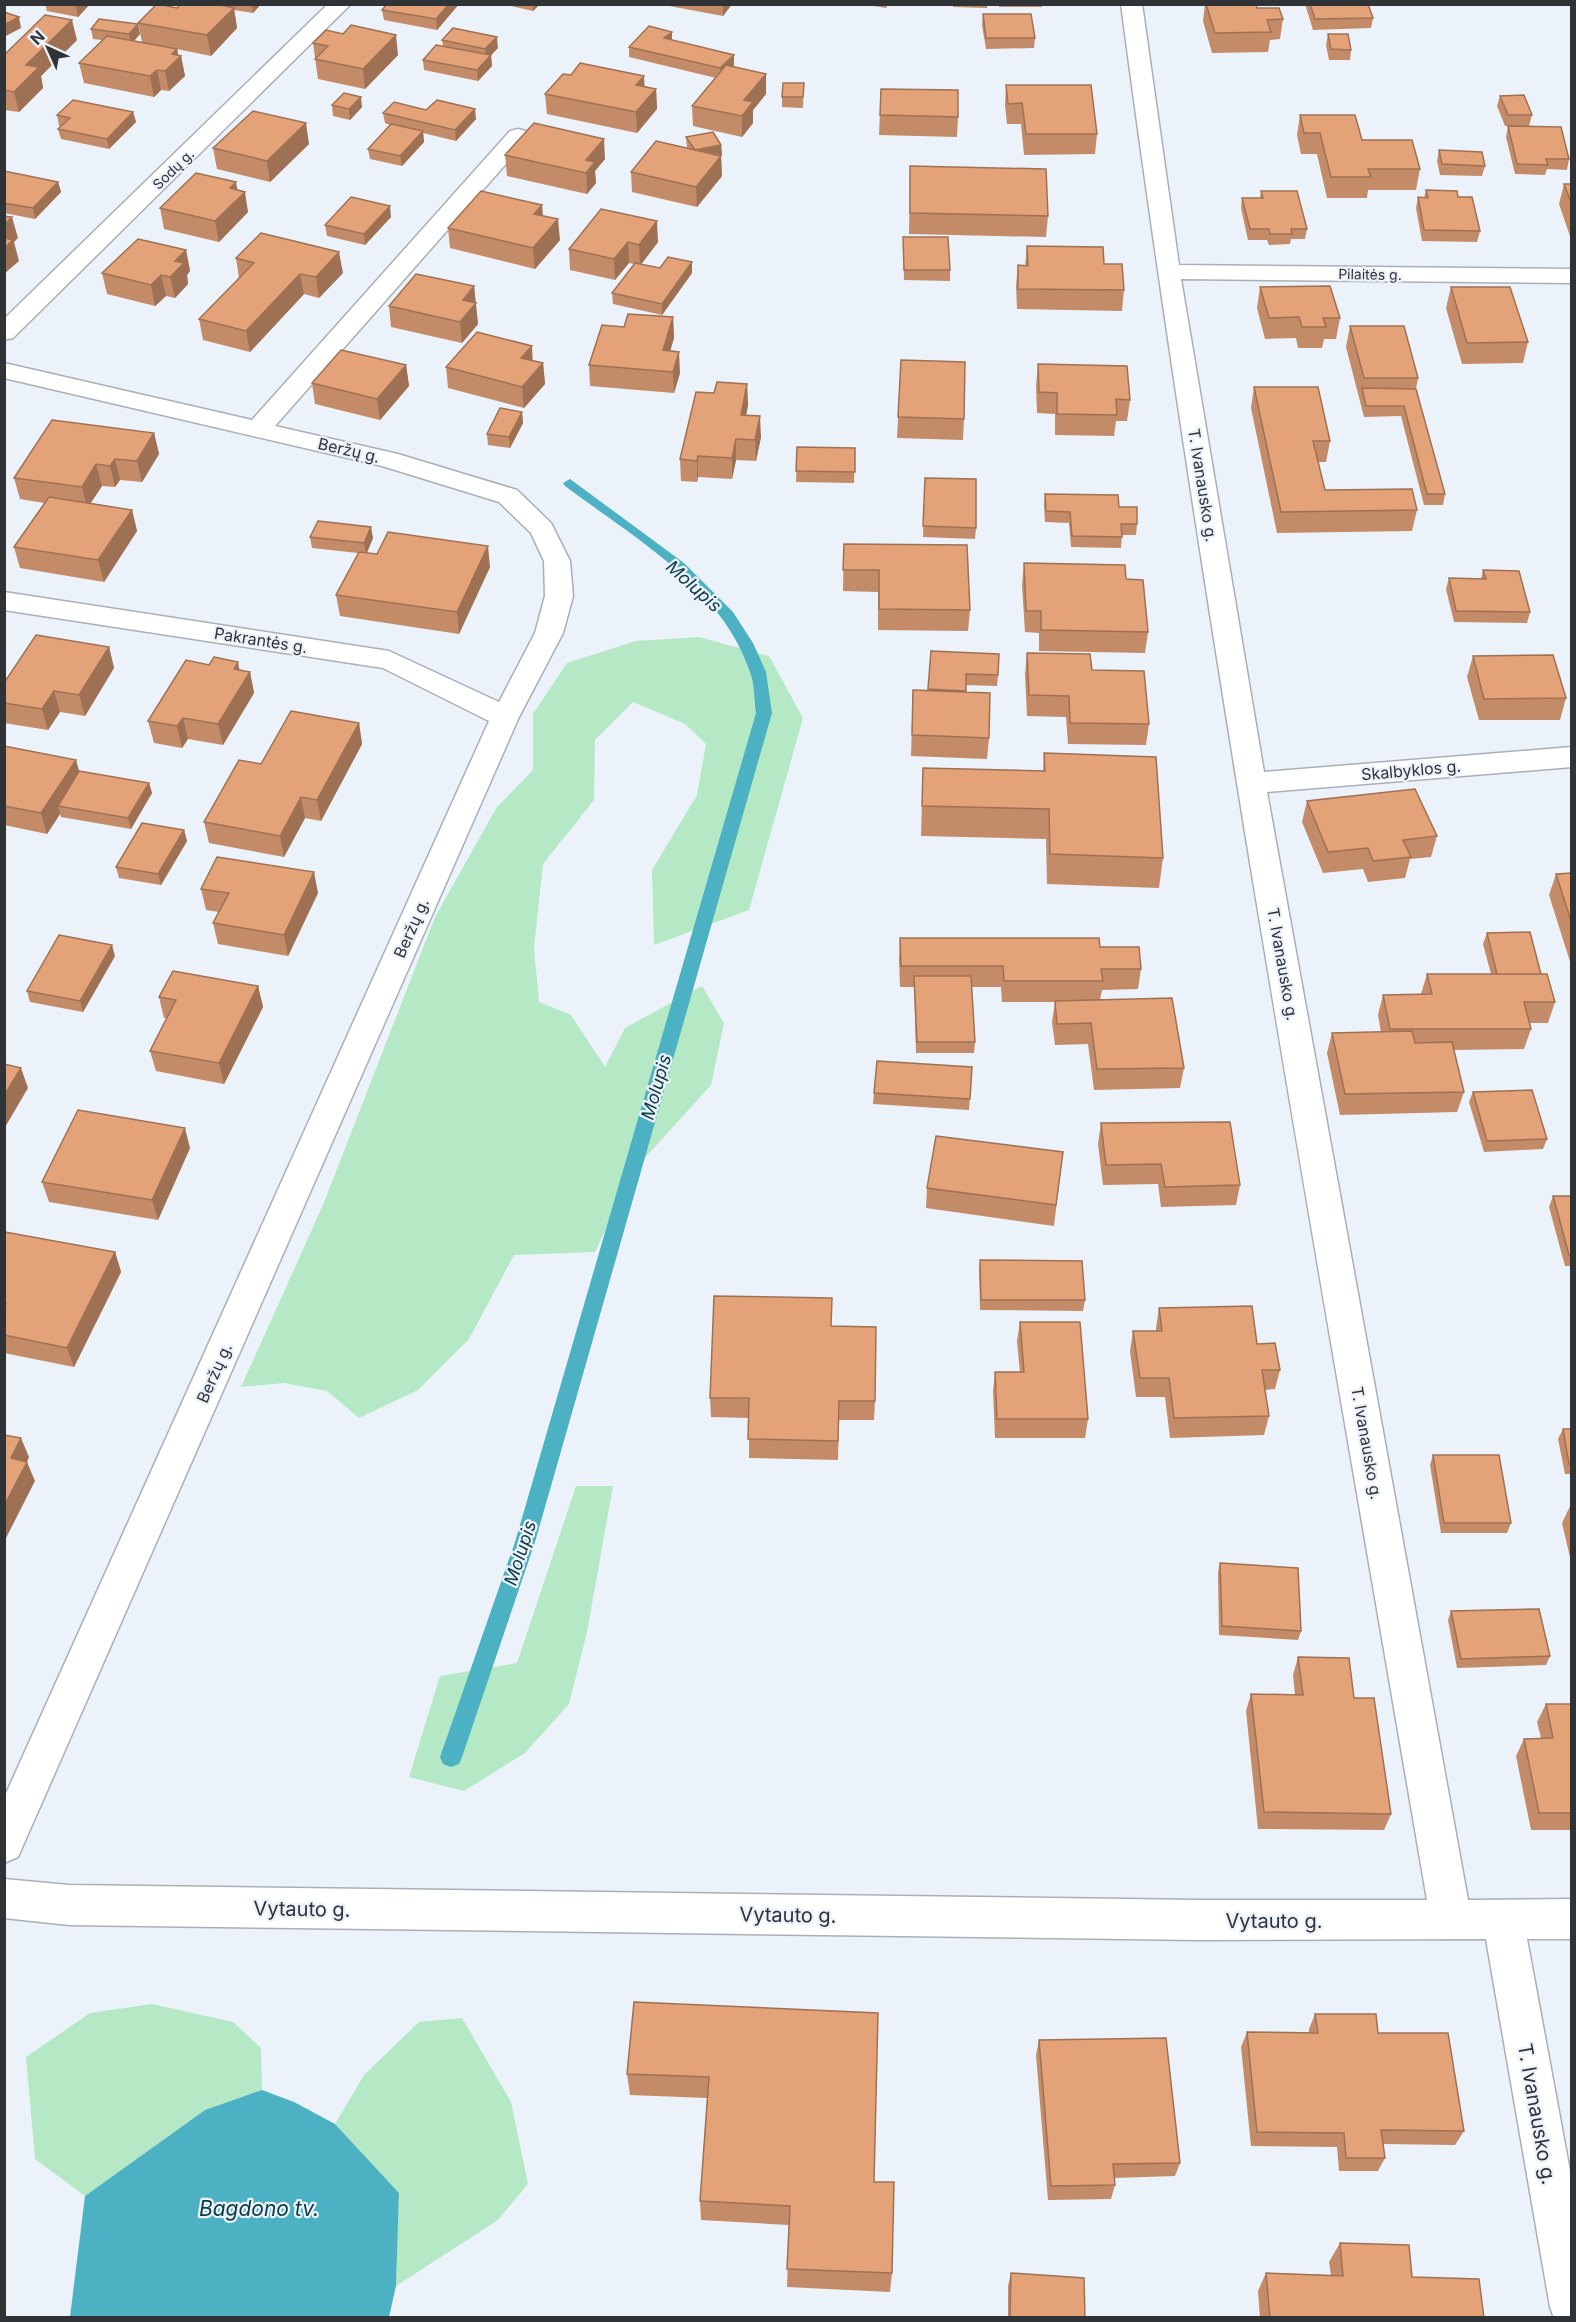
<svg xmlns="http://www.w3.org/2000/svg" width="1576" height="2322" viewBox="0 0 1576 2322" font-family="Inter,sans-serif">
<rect width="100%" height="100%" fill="#ecf2fa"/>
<!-- green -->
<path fill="#b5e9c5" d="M699 637 769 656 803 718 749 910 654 945 652 870 697 795 706 744 685 724 633 702 595 740 594 800 543 864 534 948 539 1002 571 1015 605 1067 625 1028 702 986 724 1023 711 1085 632 1172 595 1252 514 1255 469 1339 418 1390 359 1418 327 1391 284 1383 241 1387 323 1205 435 917 497 807 533 770V714L567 663 636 641Z
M576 1486H613L587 1632 569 1704 525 1753 464 1791 409 1777 440 1676 517 1663Z
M152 2004 233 2022 261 2048 262 2090 205 2110 85 2196 35 2159 26 2057 90 2013Z
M462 2018 511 2102 528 2184 498 2220 396 2286 399 2193 335 2124 364 2075 419 2022Z"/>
<!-- water -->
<path fill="#4cb1c2" d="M262 2090 294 2102 335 2124 399 2193 396 2286 389 2317H70L85 2196 205 2110Z"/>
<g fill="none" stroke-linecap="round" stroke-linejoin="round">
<!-- stream -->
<path fill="#4cb1c2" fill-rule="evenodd" d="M570 479 684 563 733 612 753 643 766 672 772 713 535 1542 462 1757 459 1764 451 1767 443 1764 440 1757 515 1542 756 713C754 700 755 685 750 672 722 587 633 537 565 486L563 483Z"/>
<!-- minor casing -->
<g stroke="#aaafb7" stroke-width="3">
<path id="minor" d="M328 4H351L13 338 4 340V319Z
M1121 4H1142L1179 265 1572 269V283L1181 279 1264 772 1572 747V767L1267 792 1468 1900 1572 1899V1939H1527L1572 2182V2318H1554L1550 2307 1486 1939 1199 1940 69 1925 4 1918V1879L69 1885 1199 1900H1427C1319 1269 1205 639 1121 4Z
M518 129 526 131 529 136 526 141 275 426 398 454 517 490 551 523 570 561 573 596 563 633 519 717 18 1857 4 1863V1798L489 721 383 668 4 610V592L389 651 499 702 535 633 545 596 544 561 531 533 499 502 382 466 4 378V363L252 420 510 131Z"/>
</g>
<!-- minor -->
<use href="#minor" fill="#fff" fill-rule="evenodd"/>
</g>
<!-- wall -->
<path fill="#c38b67" d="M45 4H90L78 17 47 11Z
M181 4H261L253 13 234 10 237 28 211 56 177 49 178 55 181 56 185 76 169 91 161 90 154 97 84 83 79 63 102 40 93 39 91 29 140 34 134 41 142 42 138 23 177 8Z
M387 4H459L437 30 384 20 382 10Z
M502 4H540L533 11Z
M664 4H732L723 16 664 5Z
M862 4H888L886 8Z
M953 4H987V8L953 7Z
M998 4H1042V7H999Z
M1205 4H1256L1257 8 1283 19 1280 39 1270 40 1268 52 1212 53 1203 21Z
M1305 4H1368L1373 18 1371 28 1313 30Z
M983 14 1035 38 1034 48 986 49 982 25Z
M1328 34 1351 50 1350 60H1329L1326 45Z
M77 40 41 76 43 88 19 112 4 110V55Z
M442 40 498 48 491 55 492 66 478 81 424 70 423 60 443 46Z
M672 40 734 55V65L732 67 766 94 753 110V123L742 137 693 126 692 106 716 78 629 57V47Z
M313 43 398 55 365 89 318 79Z
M571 75 644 76V86L656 89 657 109 637 133 547 114 545 94Z
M804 83 803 108 782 107V97Z
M1006 85 1097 134 1095 154 1024 155 1021 124H1007L1005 105Z
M881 89 958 117 957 137 879 135Z
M1500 96 1532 115 1529 126H1505L1497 106Z
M332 105 362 107 350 120 333 116Z
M426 110 476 119 456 141 423 133 424 142 402 166 370 159 368 149 390 125 385 123 383 113Z
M133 112 136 122 109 149 61 139 58 129 61 126H59L57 115Z
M1300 115 1362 140 1420 169 1416 190H1368L1367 198H1327L1317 154H1301L1297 135Z
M1508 126 1569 159 1567 170 1547 169 1545 175 1515 174 1506 137Z
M686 137 721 145 722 155 721 156 722 176 697 207 632 192 631 172 687 148Z
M309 144 270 182 217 169 213 148Z
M1439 150 1485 166 1482 176 1440 175 1437 161Z
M505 155 605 159 595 171 596 183 587 194 507 176Z
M910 166 1048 216 1046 237 909 234Z
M4 171 58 182 61 192 35 219 4 213Z
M1564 184H1572V242L1559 204Z
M237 190 248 212 219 242 164 229 160 208Z
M1426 190 1458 197 1480 231 1477 242 1422 241 1416 208 1418 197 1424 198Z
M1261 191 1307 229 1305 239H1291L1290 244 1269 245 1267 240H1248L1241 208 1242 198H1260Z
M601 209 658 242 641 264 660 268 692 273 662 315 613 304 612 293 634 264 629 263 615 280 570 270 569 249Z
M543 216 560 240 535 269 450 248 448 228Z
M391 217 365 245 327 236 325 225Z
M903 237 950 270V281L904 280Z
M1027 246 1104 264 1124 290 1122 311 1017 309 1016 286 1018 265 1025 266Z
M186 250 190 271 187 275 188 284 175 298 166 296 155 306 107 294 102 273Z
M236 258 343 273 319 298 304 294 250 352 203 340 199 319 239 278Z
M474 286 478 324 462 343 391 327 389 306Z
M1260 287 1340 318 1336 339H1324L1322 348H1298L1296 338 1265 339 1257 308Z
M1451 287 1528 342 1523 363 1462 364 1446 308Z
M673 317 674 338 670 351 680 373 674 393 590 386 589 365Z
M1350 326 1418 378 1416 389 1445 494 1443 505H1424L1401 416 1364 417 1346 347Z
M901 360 964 419 963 440 897 438Z
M533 361 543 363 545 384 524 408 448 388 446 367Z
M1038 364 1130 400 1127 421H1116L1114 436 1055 435V414L1037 413 1036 386Z
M406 365 409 386 380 420 315 404 312 383Z
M747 384 748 405 746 415 761 437 756 461 736 460 732 479 698 477 697 482 681 481 680 459 714 393Z
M1254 387 1330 441 1326 462H1318L1325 490 1417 510 1412 531 1277 533 1251 408Z
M522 412 523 423 510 448 488 445 487 434Z
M154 433 159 454 142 482 120 480 115 487 102 486 91 503 132 510 137 531 104 582 20 568 14 547 44 503 20 499 14 478Z
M797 447 855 448 854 483 796 482Z
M925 478 976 528 975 539 923 537Z
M1045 494 1119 507 1137 524 1136 535H1122L1121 548 1071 547 1069 523 1045 522 1044 505Z
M310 537 373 538 367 553 490 567 459 634 340 616 336 595 358 553 312 548Z
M844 544 970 610 968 631 878 630V592L843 591Z
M1024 563 1126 579 1148 632 1145 653 1039 651V633L1025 632 1022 585Z
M1483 570 1530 612 1527 623 1454 622 1446 589 1449 578 1481 579Z
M109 647 114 668 85 716 60 712 48 730 4 723V683Z
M931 651 998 675 997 686 966 685V692L989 738 987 759 911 756 913 690 928 691Z
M1027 653 1092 670 1149 724 1146 745 1068 744 1066 717 1027 716 1025 674Z
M1473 656 1566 698 1560 720H1479L1467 677Z
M240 670 250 672 254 693 223 745 188 739 182 748 154 743 148 721Z
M359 723 362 744 321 821 305 818 284 857 209 843 204 822 261 764Z
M4 746 79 771 149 783 152 793 131 829 61 817 60 814 47 834 4 825Z
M1044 753 1163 858 1159 888 1047 884 1046 839 921 836 923 768 1043 771Z
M1307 801 1437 836 1431 857 1410 859 1405 878 1368 882 1363 869 1323 873 1302 822Z
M184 830 187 841 161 885 119 878 116 867Z
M1572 873V968L1549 895 1556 874Z
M201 889 318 893 288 956 218 944 213 923 219 912 206 910Z
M1487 933 1541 974 1555 1002 1548 1023H1530L1531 1029 1524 1049 1454 1050 1464 1092 1457 1112 1340 1115 1327 1053 1332 1033 1381 1032 1378 1015 1383 995 1421 994 1427 974H1491L1483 944Z
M900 938 1100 947 1141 969 1138 989 1102 990 1100 1000 1184 1068 1180 1088 1094 1090 1088 1044 1055 1045 1052 1022 1055 1002H1002L1001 987H971L975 1042 974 1053H916L914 987H900L899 959Z
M115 956 83 1012 30 1002 27 991Z
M258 986 263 1007 224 1084 156 1071 150 1051 167 1018H164L159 997Z
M972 1067 969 1110 873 1104 874 1093Z
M1473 1092 1547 1139 1543 1149 1484 1152 1469 1102Z
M1101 1123 1240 1185 1236 1205 1161 1207 1158 1184 1103 1185 1098 1144Z
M190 1148 158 1220 49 1202 42 1182Z
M1063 1152 1054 1226 926 1208 927 1188Z
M1553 1196H1572V1266H1565L1549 1207Z
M4 1233 115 1252 121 1272 74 1367 4 1353Z
M980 1260 1085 1300 1083 1311 980 1310 979 1270Z
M1159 1308 1257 1344 1280 1370 1275 1389 1265 1390 1269 1416 1264 1435 1170 1438 1165 1397H1136L1130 1351 1133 1331H1156V1328Z
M1020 1322 1088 1419 1085 1438H995L993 1391 995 1372H1020L1017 1341Z
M710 1398 875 1401 874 1420H839L838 1460 749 1458V1418L711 1417Z
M1563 1429H1572V1474H1565L1558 1439Z
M1433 1455 1511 1523 1507 1533H1441L1430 1465Z
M1571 1504H1572V1566L1562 1523Z
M1220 1563 1301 1631 1298 1640 1219 1635 1218 1573Z
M1451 1611 1550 1656 1546 1665 1457 1668 1448 1620Z
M1298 1657 1391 1814 1384 1830 1258 1829 1246 1711 1251 1694 1295 1695 1293 1675Z
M1546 1704H1572V1830H1531L1516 1756 1524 1739 1541 1738 1537 1722Z
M634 2002 874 2182 892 2273 890 2292 787 2287 789 2225 701 2220 700 2201 707 2098 630 2095 627 2074Z
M1315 2014 1378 2033 1464 2131 1455 2145 1383 2144 1385 2158 1378 2171H1339L1337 2147 1251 2146 1241 2047 1247 2032 1309 2033V2029Z
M1039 2040 1180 2163 1175 2176 1114 2178 1115 2185 1111 2199 1048 2200 1036 2055Z
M1340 2243 1412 2277 1484 2318H1260L1258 2291 1266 2273 1331 2275 1329 2262Z
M1011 2273 1085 2318H1008V2286Z"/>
<!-- shaded-wall -->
<path fill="#9f7154" d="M78 4H90L78 17 76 6Z
M252 4H261L253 13Z
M449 4H459L437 30 436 19Z
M533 4H540L533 11Z
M723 4H732L723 16Z
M234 8 237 28 211 56 207 35Z
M19 17 21 28 4 37V25Z
M72 20 77 40 41 76 43 88 19 112 14 92 26 65Z
M138 24 140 34 131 44 129 34Z
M672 32V42L664 38Z
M396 35 398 55 365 89 363 69Z
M497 37 498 48 486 60 485 49Z
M177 49 179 58 181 56 185 76 169 91 165 71 172 54Z
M491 55 492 66 478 81 477 70Z
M734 55V65L721 79 720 68Z
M157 70 161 90 154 97 150 76Z
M766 74V94L753 110V123L742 137V116L744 100Z
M644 76 645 96 636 85Z
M656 89 657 109 637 133 636 112Z
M361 97 362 107 350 120 349 109Z
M475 109 476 119 456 141 455 130Z
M133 112 136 122 109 149 107 139Z
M306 123 309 144 270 182 267 161Z
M423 131 424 142 402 166 400 156Z
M604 139 605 159 595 171 596 183 587 194 586 160Z
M721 145 722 155 695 150Z
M721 156 722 176 697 207 696 187Z
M58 182 61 192 35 219 33 208Z
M236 182 239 198 245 192 248 212 219 242 215 221 230 188Z
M542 205 544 226 534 214Z
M390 206 391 217 365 245 364 234Z
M12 217 18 238 14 242 19 261 4 274V225Z
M558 219 560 240 535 269 533 248Z
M657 221 658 242 640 266 639 245Z
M628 242 629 263 615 280 614 259Z
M186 250 190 271 187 275 188 284 175 298 170 277 175 261Z
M339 252 343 273 319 298 316 277Z
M692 262V273L662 315V304Z
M300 274 304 294 250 352 246 331Z
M161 275 166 296 155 306 151 285Z
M474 286 478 324 462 343 460 322 463 300Z
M673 317 674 338 664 371 663 350Z
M532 346 533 367 521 358Z
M679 352 680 373 674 393 673 372Z
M543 363 545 384 524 408 522 387Z
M406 365 409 386 380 420 377 399Z
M747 384 748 405 742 436 741 415Z
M522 412 523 423 510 448 509 437Z
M760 416 761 437 756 461 755 440Z
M154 433 159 454 142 482 137 461Z
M736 439V460L732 479V458Z
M698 456V477L697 482V461Z
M115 459 120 480 115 487 110 466Z
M96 464 102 486 87 508 82 487Z
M132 510 137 531 104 582 98 560Z
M371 527 373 538 366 554 364 543Z
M488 546 490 567 459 634 457 612Z
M109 647 114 668 85 716 79 695Z
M238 662 242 683 234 669Z
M250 672 254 693 223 745 218 724Z
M54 691 60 712 48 730 42 709Z
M183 718 188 739 182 748 177 726Z
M359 723 362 744 321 821 317 800Z
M76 760 82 781 58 806 60 814 47 834 41 813Z
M149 783 152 793 131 829 128 818Z
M301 797 305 818 284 857 280 836Z
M184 830 187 841 161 885 158 874Z
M314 872 318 893 288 956 284 935Z
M112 945 115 956 83 1012 80 1001Z
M258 986 263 1007 224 1084 219 1063Z
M21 1068 28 1088 4 1129V1096Z
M185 1128 190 1148 158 1220 152 1200Z
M115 1252 121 1272 74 1367 67 1348Z
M21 1438 29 1457 26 1464 27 1462 35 1481 4 1542V1506L11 1458Z"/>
<!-- building -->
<path fill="#e3a278" stroke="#9f7154" stroke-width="1.5" d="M157 4 177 8 181 4H216L234 8 207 35 138 23Z
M387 4H449L436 19 382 10Z
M1206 4H1256L1257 8H1279L1283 19 1267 20 1271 32 1215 33Z
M1310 4H1368L1373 18 1315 19Z
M4 12 19 17 4 25Z
M983 14H1031L1035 38H986Z
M45 15 72 20 26 65 39 67 14 92 4 90V55Z
M99 19 138 24 129 34 91 29Z
M351 25 396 35 363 69 315 59 328 46 313 43 326 30 343 34Z
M649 26 672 32 664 38 734 55 720 68 629 47Z
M453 28 497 37 485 49 442 40Z
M1328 34H1348L1351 50 1331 49Z
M107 36 177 49 172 54 181 56 165 71 157 70 150 76 79 63Z
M436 45 491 55 477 70 423 60Z
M580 63 644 76 636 85 656 89 636 112 545 94 563 74 571 75Z
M726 65 766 74 744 100 753 102 742 116 692 106Z
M783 83H804L803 97H782Z
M1006 85H1091L1097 134H1026L1022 103 1008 104Z
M881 89 958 90V117L880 115Z
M344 93 361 97 349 109 332 105Z
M1524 95 1532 115H1508L1500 96Z
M73 100 133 112 107 139 58 129 70 118 57 115Z
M437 100 475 109 455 130 383 113 394 102 426 110Z
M253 111 306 123 267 161 213 148Z
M1300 115H1355L1362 140H1412L1420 169H1368L1371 177H1331L1320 133H1304Z
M534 123 604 139 586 160 595 162 586 173 505 155Z
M391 124 423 131 400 156 368 149Z
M1508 126 1561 127 1569 159H1546L1548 165 1517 164Z
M713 132 721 145 695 150 686 137Z
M656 141 721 156 696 187 631 172Z
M1439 150 1482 152 1485 166 1442 164Z
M910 166 1046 169 1048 216 910 213Z
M4 171 58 182 33 208 4 203Z
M196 173 236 182 230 188 245 192 215 221 160 208Z
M1564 184H1572V205Z
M1426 190 1457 191 1458 197H1472L1480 231 1424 230 1418 197 1428 198Z
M481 191 542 205 534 214 558 219 533 248 448 228Z
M1261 191H1297L1307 229H1291L1292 234H1270L1269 229H1250L1242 198H1263Z
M351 197 390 206 364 234 325 225Z
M601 209 657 221 639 245 628 242 614 259 569 249Z
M4 216 12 217 4 225Z
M261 233 339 252 316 277 300 274 246 331 199 319 254 263 236 258Z
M903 237H948L950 270H904Z
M4 238 13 240 4 248Z
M138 239 186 250 175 261 184 263 170 277 161 275 151 285 102 273Z
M1027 246 1103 247 1104 264H1122L1124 290 1018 289V265L1028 266Z
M668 257 692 262 662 304 612 293 635 263 660 268Z
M416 274 474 286 463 300 476 303 460 322 389 306Z
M1330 286 1340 318H1323L1326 327H1302L1299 317 1269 318 1260 287Z
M1451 287H1510L1528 342 1467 343Z
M628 314 673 317 663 350 679 352 673 372 589 365 602 325 624 327Z
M1350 326H1404L1418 378H1364Z
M477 332 532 346 521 358 543 363 522 387 446 367Z
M341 350 406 365 377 399 312 383Z
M901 360 965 362 964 419 898 417Z
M1038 364 1127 366 1130 400 1116 399 1117 415 1057 414V393L1039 392Z
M717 382 747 384 741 415 760 416 755 440 736 439 732 458 698 456 697 461 680 459 696 392 714 393Z
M1254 387H1318L1330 441H1313L1325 490 1412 489 1417 510 1281 512Z
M1362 388 1416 389 1445 494H1427L1404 406H1366Z
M500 408 522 412 509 437 487 434Z
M52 420 154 433 137 461 115 459 110 466 96 464 82 487 14 478Z
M797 447 855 448V472L796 471Z
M925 478 976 479V528L923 526Z
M1045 494 1118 495 1119 507H1137V524H1121L1122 537 1072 536 1070 512 1046 511Z
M49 497 132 510 98 560 14 547Z
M318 521 371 527 364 543 310 537Z
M388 532 488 546 457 612 336 595 359 552 377 554Z
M844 544 967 545 970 610 879 609V570H843Z
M1024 563 1125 565 1126 579 1143 580 1148 632 1041 630V611H1026Z
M1483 570 1519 571 1530 612 1456 611 1449 578 1486 579Z
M36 635 109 647 79 695 54 691 42 709 4 703V683Z
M931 651 999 654 998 675 966 674V691L928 689Z
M1027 653 1090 654 1092 670 1144 671 1149 724 1070 723 1069 696 1029 695Z
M1553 655 1566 698 1484 699 1473 656Z
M214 657 238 662 234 669 250 672 218 724 183 718 177 726 148 721 186 660 209 665Z
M913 690 990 693 989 738 912 735Z
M291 711 359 723 317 800 301 797 280 836 204 822 239 760 261 764Z
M4 746 76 760 41 813 4 806Z
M1044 753 1156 757 1163 858 1050 854 1049 809 922 806 923 768 1045 771Z
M79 771 149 783 128 818 58 806Z
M1415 789 1437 836 1403 840 1411 857 1373 861 1368 848 1328 852 1307 801Z
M142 823 184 830 158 874 116 867Z
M217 857 314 872 284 935 213 923 229 893 201 889Z
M1572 873V924L1556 874Z
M1530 932 1541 974H1497L1487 933Z
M59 935 112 945 80 1001 27 991Z
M900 938H1099L1100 947H1139L1141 969H1101L1103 981H1004L1003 966H901Z
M173 971 258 986 219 1063 150 1051 176 1000 159 997Z
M1427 974H1547L1555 1002H1524L1531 1029H1390L1383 995 1432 994Z
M914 976H971L975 1042H917Z
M1172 998 1184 1068 1097 1069 1091 1023 1057 1024 1055 1001Z
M1412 1031 1415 1043 1452 1042 1464 1092 1345 1094 1332 1033Z
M877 1061 972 1067 970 1099 874 1093Z
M4 1064 21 1068 4 1096Z
M1532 1090 1547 1139 1487 1141 1473 1092Z
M78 1110 185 1128 152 1200 42 1182Z
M1230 1122 1240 1185 1165 1187 1161 1164 1106 1165 1101 1123Z
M936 1136 1063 1152 1056 1205 927 1188Z
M1553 1196H1572V1255H1569Z
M5 1232 115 1252 67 1348 4 1335V1308L6 1304H4V1233Z
M980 1260 1082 1261 1085 1300H981Z
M714 1296 832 1298 831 1326 876 1327 875 1401H839L838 1441 748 1439 749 1398H710Z
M1252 1306 1257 1344 1275 1343 1280 1370H1262L1269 1416 1174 1418 1169 1378H1140L1133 1331H1162L1159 1308Z
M1020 1322H1080L1088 1419H997L995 1372H1024Z
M1563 1429H1572V1464H1569Z
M4 1435 21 1438 11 1458 27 1462 4 1506Z
M1433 1455H1499L1511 1523H1444Z
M1220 1563 1298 1568 1301 1631 1222 1626Z
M1539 1609 1550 1656 1461 1659 1451 1611Z
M1298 1657 1349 1658 1354 1698H1374L1391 1814 1264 1812 1251 1694 1303 1695Z
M1546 1704H1572V1813H1539L1524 1739 1553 1738Z
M634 2002 878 2013 874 2182H894L892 2273 787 2269 790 2206 700 2201 709 2077 627 2074Z
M1315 2014H1376L1378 2033H1448L1464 2131 1381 2130 1385 2158H1346L1344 2133 1257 2132 1247 2032 1318 2033Z
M1166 2038 1180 2163 1113 2164 1115 2185 1051 2186 1039 2040Z
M1340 2243 1409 2245 1412 2277 1479 2279 1484 2318H1270L1266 2273 1343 2276Z
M1011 2273 1084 2278 1085 2318H1010Z"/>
<g text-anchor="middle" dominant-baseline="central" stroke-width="4.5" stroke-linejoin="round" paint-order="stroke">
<!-- far-street labels -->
<g font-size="14" fill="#303336" stroke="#ecf2fa">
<text transform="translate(173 169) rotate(-44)">Sodų g.</text>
<text transform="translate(1370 274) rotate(1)">Pilaitės g.</text>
</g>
<!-- street labels -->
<g font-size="16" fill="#303336" stroke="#ecf2fa">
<text transform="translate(349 450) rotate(13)">Beržų g.</text>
<text transform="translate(1203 485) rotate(81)">T. Ivanausko g.</text>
<text transform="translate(261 640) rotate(9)">Pakrantės g.</text>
<text transform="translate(1411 770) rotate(-5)">Skalbyklos g.</text>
<text transform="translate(411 928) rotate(-66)">Beržų g.</text>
<text transform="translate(1283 964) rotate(80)">T. Ivanausko g.</text>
<text transform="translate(214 1373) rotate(-66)">Beržų g.</text>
<text transform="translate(1367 1443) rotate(80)">T. Ivanausko g.</text>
</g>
<!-- water labels -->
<g font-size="18" font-style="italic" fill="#0b3b43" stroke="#ecf2fa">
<text transform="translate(694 586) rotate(42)">Molupis</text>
<text transform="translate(656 1087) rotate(-74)">Molupis</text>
<text transform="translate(520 1553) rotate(-72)">Molupis</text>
</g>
<!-- near-street labels -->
<g font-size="20" fill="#303336" stroke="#ecf2fa">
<text transform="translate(302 1909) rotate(1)">Vytauto g.</text>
<text transform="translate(788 1915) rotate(1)">Vytauto g.</text>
<text x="1274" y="1921">Vytauto g.</text>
<text transform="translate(1537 2114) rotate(80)">T. Ivanausko g.</text>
</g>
<!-- near-water labels -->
<g font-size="21" font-style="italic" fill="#0b3b43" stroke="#ecf2fa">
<text x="259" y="2208">Bagdono tv.</text>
</g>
</g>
<!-- border -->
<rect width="1576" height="2322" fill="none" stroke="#303336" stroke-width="12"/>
<!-- north arrow -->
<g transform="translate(48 48) rotate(315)" stroke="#ecf2fa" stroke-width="4.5" paint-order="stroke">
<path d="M0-4.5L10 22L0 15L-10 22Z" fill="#303336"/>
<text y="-9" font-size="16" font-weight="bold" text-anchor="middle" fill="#303336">N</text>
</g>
</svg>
